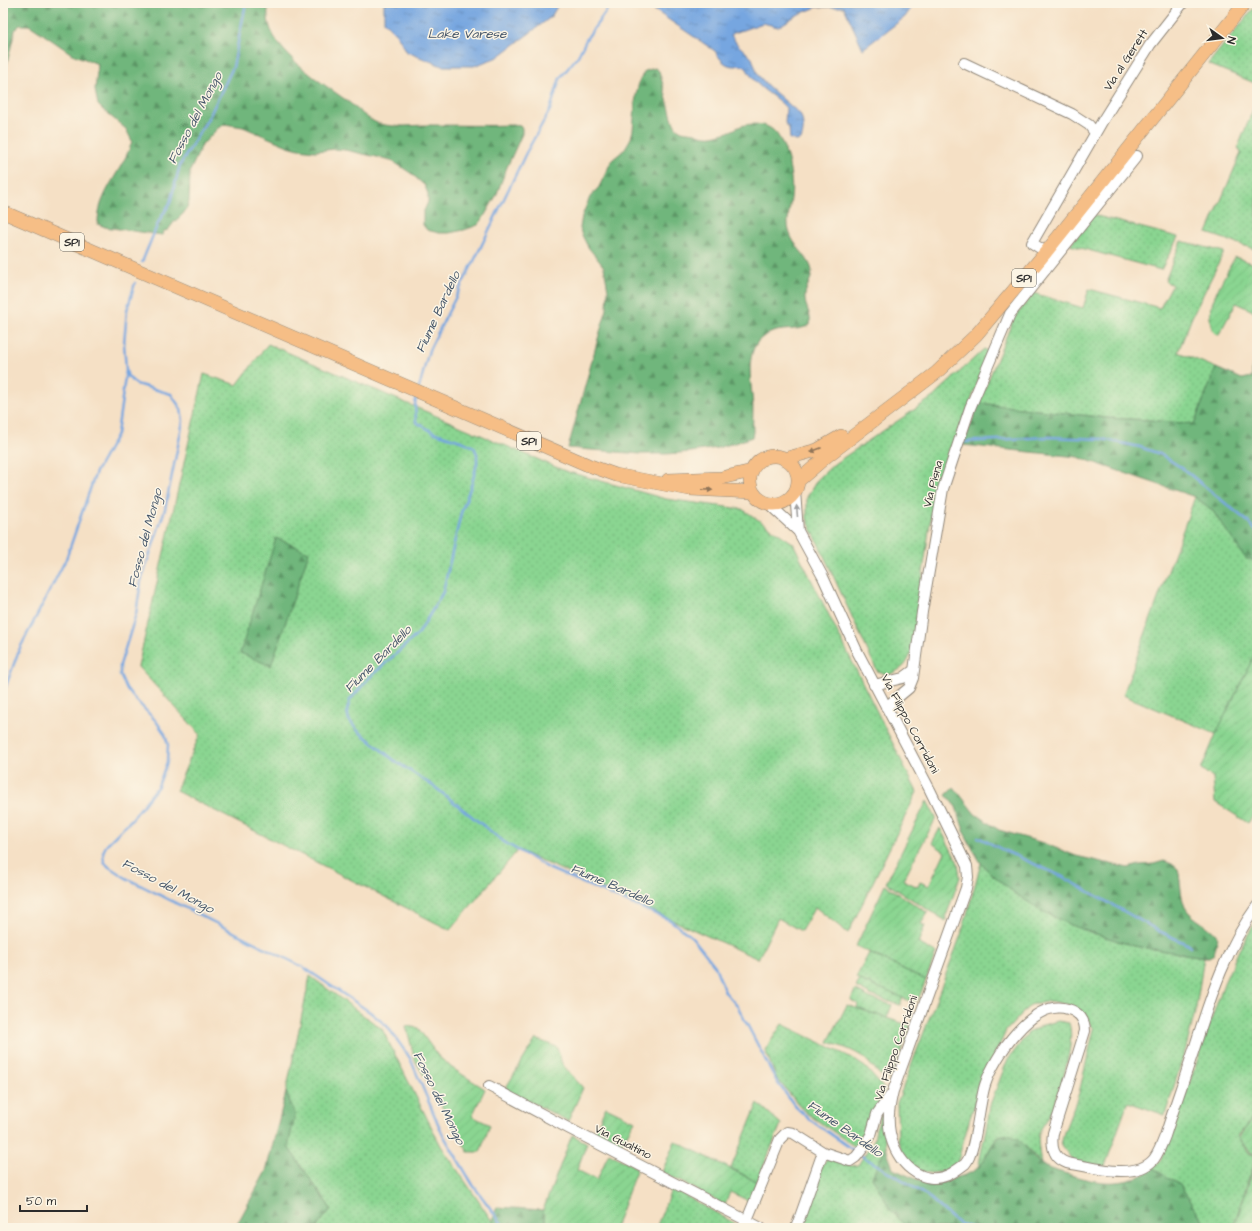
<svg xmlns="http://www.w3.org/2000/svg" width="1260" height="1231" viewBox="0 0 1260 1231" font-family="'Architects Daughter',sans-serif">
<defs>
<pattern id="grass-dots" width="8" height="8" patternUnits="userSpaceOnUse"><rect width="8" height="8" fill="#8ad591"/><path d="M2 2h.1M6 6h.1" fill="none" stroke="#77b77d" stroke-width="1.8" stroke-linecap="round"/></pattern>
<pattern id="forest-firs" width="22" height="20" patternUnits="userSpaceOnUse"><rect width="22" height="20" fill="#6fb67b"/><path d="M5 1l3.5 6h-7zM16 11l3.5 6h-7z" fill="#5b9465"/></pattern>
<pattern id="garden-furrows" width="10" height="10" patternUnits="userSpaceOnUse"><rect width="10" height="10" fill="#8ad591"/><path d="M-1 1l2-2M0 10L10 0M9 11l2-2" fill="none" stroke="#77b77d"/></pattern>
<pattern id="water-ripples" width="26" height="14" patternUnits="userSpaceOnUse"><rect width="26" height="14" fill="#76a6e0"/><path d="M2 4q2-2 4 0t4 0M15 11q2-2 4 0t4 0" fill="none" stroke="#6187b6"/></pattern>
</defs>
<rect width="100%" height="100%" fill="#fcf5e5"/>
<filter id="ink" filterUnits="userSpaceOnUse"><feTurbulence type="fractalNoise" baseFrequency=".025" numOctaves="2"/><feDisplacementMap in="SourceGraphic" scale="8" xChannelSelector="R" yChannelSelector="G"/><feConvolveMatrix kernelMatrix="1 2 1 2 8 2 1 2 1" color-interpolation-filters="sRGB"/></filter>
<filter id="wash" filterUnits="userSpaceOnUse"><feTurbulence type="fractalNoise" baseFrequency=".012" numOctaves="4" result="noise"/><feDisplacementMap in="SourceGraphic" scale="16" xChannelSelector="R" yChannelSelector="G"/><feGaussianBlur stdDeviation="0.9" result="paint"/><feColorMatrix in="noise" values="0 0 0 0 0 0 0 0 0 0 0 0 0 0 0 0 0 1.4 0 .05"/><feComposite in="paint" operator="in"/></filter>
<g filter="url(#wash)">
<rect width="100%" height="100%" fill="#f5e0c5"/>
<!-- grass -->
<path fill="url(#grass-dots)" stroke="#5a805e" d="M1257 4V84L1208 64Z
M1257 100V250L1207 233 1241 153 1238 147Z
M1093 215 1178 237 1161 270 1070 245Z
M1181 241 1224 252 1192 317 1178 352 1216 368 1194 424 1149 420 1107 418 979 403 1013 320 1033 293 1083 308 1089 289 1160 308 1172 285 1165 281Z
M268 344 565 471 666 499 742 509 793 543 917 792 848 933 815 907 801 931 778 918 758 959 518 850 450 930 176 791 200 734 138 667 204 374 237 385Z
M1257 347V380L1252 377V366Z
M984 349 990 352 986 359 936 498 931 516 912 651C906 666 904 668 888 675L877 671 807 519V497L817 480 834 464 933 397Z
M1195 497 1212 510 1246 558 1251 559 1257 565V650L1216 734 1123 695Z
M981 863 989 872 1016 894 1042 911 1090 932 1134 946 1204 957 1196 1008 1186 1048 1165 1115 1128 1102 1105 1166 1074 1162 1061 1145 1064 1132 1079 1093 1094 1029 1085 1016 1069 1005 1051 1001 1030 1005 1006 1031 985 1076 970 1118 957 1164 948 1171 931 1173 917 1170 904 1156 898 1140 897 1103 962 932Z
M1257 920V1112L1238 1136 1249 1153 1256 1156 1233 1228H1216L1204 1221 1192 1205 1180 1184 1153 1169 1160 1161 1176 1122 1224 983 1239 950Z
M869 953 926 980 918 1000 912 1002 856 978Z
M310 976 382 1029 441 1146 492 1221 490 1228H316L331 1209 288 1147 295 1114 286 1092Z
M847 1005 911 1026 892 1075 888 1079C878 1076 872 1065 864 1058 854 1050 840 1046 828 1042Z
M1058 1021 1069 1023C1076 1044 1059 1094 1050 1114 1047 1121 1041 1127 1039 1133 1037 1140 1040 1156 1041 1164L1026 1147 1000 1135C990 1144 987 1158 978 1168L988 1119 990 1105 1007 1061 1028 1033 1043 1025Z
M782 1024 850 1057 865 1067 885 1090 873 1112 866 1135 857 1148 805 1112 777 1079 765 1050Z
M758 1103 781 1124 757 1182 731 1168Z
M883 1111 886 1147 872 1177 907 1228H800L821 1166 826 1160 830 1158 851 1166 858 1165 874 1140 876 1128Z
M672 1188 736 1224 734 1228H656Z"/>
<!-- forest -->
<path fill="url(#forest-firs)" stroke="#4d7053" d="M3 3H268C268 10 267 17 269 24 276 54 322 83 346 100 357 108 367 120 380 124 396 128 413 125 429 125 457 125 486 126 514 125L520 126 522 128V134L507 167 496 196 482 220 478 225 464 230 449 233H439L427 230 423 225V213L428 202V194L425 186 412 174 391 160 345 150 336 149 315 151 299 149 288 146 243 127 225 124 218 128 202 145 190 171 189 202 187 208 183 214 174 222 168 230 164 231 162 235 105 227 98 224C97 193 124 170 132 141L126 129 102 109 98 105 95 90 98 64 72 54 34 28 29 25H20L15 30 3 80Z
M655 68 659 71 661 78 673 121C678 133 683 131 695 133 698 134 702 136 706 136 711 137 717 135 721 134 728 133 734 129 741 126 750 123 765 123 773 130 787 142 794 180 791 198 790 209 786 221 789 231 793 246 806 254 811 267 815 277 805 286 805 296 804 307 812 313 810 325 797 332 781 327 768 334 745 344 750 375 752 395 754 407 752 419 753 432L752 437 738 442 717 448 691 452 666 454H641L568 448 599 335 607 309 608 290 604 267 588 247 581 233 580 228 582 216 590 197 599 187 612 160 624 150 631 138 633 130 636 95 640 79 645 71Z
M1216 368 1242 379 1252 377 1257 380 1256 447 1257 565 1251 559H1246L1212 510 1195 497 1078 457 963 445 979 403 1107 418 1149 420 1194 424Z
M276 538 309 552 271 666 240 653Z
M954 787 975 814 999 830 1043 843 1076 856 1128 868 1140 865 1154 864 1164 861 1172 864 1178 869C1181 881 1180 895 1185 907 1192 920 1210 925 1218 937L1214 954 1209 957H1204L1134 946 1090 932 1068 924 1042 911 1016 894 989 872 981 863 967 839 956 807 946 795Z
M286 1092 295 1114 288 1147 331 1209 316 1228H235L266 1171Z
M1001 1135C1021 1132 1027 1154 1041 1164 1048 1169 1056 1171 1064 1173 1096 1183 1123 1189 1153 1169L1180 1184 1192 1205 1204 1221 1216 1228H907L890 1209 872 1177 886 1147 893 1169C907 1175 921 1183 937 1183 944 1183 952 1179 958 1177 966 1175 974 1172 980 1166 988 1156 991 1143 1001 1135Z
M497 1207 543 1210 548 1228H490Z"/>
<!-- garden -->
<path fill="url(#garden-furrows)" stroke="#5a805e" d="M1235 257 1257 265V313L1236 303 1218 336C1216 334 1213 332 1212 329 1203 308 1226 275 1235 257Z
M1257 650V811L1248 823 1215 802 1213 777 1201 770 1216 734Z
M927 801 936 818 903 880 918 887 920 882 929 886 945 852 932 843 940 828 958 863 960 877 946 916V921L886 883Z
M885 885 928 913 921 924 925 926 918 943 936 953 926 980 856 946Z
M860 980 903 998 900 1005 872 996 856 987Z
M855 990 870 998 892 1005 887 1018 857 1008 858 1004 851 1000Z
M406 1026 418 1028 438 1056 452 1068 485 1089 472 1116 490 1125 480 1152H468L415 1060Z
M536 1039 557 1047 562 1064 583 1088 568 1121 505 1089Z
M606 1107 635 1121 620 1146 593 1134Z
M1257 1113V1155L1250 1152 1239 1137Z
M572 1135 587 1143 577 1170 597 1180 609 1153 637 1168 615 1228H548L543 1210Z
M675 1141 757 1182 749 1201 730 1192 725 1205 662 1172Z
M1257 1157V1228H1234Z"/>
<!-- water -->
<path fill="url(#water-ripples)" stroke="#506886" d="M384 3H559L551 17 498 57 474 66H442L407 52 397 35 384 22Z
M644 3H915L905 17 863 49 844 7H817L797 15 778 27 763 23 734 33 731 35 737 44 752 58 758 75 768 86 800 114C804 121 804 133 801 140L796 141 790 139 789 128 785 123 786 108C776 96 761 91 752 77 749 74 748 69 745 67 742 65 739 65 736 66 725 67 720 59 715 51Z"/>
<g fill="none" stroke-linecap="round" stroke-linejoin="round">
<!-- stream -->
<path stroke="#76a6e0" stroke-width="2.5" d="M142 262 159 221 170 203 180 165 210 115 233 67 246 3
M126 370 128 377 136 384 171 394 181 409 183 421 165 509 141 581 136 614 120 665V675L126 688 133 697 156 721 165 734 168 745 167 762 158 786 132 819 107 844 103 852 104 862 109 867 126 878 303 967 370 1012 387 1026 410 1058 442 1133 473 1185 505 1228
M419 388 429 350 477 255 526 153 550 110 560 78 578 56 587 38 607 10 604 3
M417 395 415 404 416 422 433 432 464 442 474 447 477 454V463L472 483 461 513 443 592 419 633 369 678 350 700 347 711 349 720 357 730 395 761 436 788 504 842 550 869 670 920 692 937 715 966 725 992 738 1007 777 1082 795 1106 809 1119 856 1152
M963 442 1046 437 1102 439 1140 447 1160 454 1182 468 1246 520 1257 532
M3 694 19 650 66 559 96 472 117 434 126 370 124 343 127 310 135 283
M978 837 1005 851 1063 877 1159 931 1191 946
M860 1155 906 1182 931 1199 953 1219 959 1224 973 1228"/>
</g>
</g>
<g filter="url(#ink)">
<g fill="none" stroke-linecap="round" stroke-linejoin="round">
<!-- minor casing -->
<g stroke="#908678" stroke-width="12">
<path id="minor" d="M964 63 1072 114 1089 125 1095 133
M1046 252 1032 243 1103 120 1150 45 1183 3
M795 491 798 531
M769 504 798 531 823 577 857 651 930 790 967 866 968 877 966 888 893 1091C890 1104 887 1118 890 1133 895 1161 922 1190 952 1173 957 1170 961 1167 965 1164 976 1152 979 1103 985 1085 994 1057 1033 998 1068 1009 1079 1012 1085 1020 1085 1031L1053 1133C1051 1147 1053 1158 1067 1163 1091 1167 1136 1181 1154 1159 1159 1152 1162 1144 1165 1136 1175 1105 1186 1074 1196 1043 1211 995 1227 947 1257 906
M874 685 903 678 914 670
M886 707 909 688 913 678 922 612 943 489 970 408 1010 314 1137 156
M489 1086 568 1128 761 1228
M747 1220 780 1139 787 1132 793 1133 823 1152 850 1161 856 1157 863 1148 871 1135 877 1114 890 1096
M796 1228 823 1152"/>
</g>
<!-- major casing -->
<g stroke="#908678" stroke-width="14">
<path id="major" d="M3 212 588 465 616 475 689 489 753 492
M750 480a24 24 0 1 1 48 0a24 24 0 1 1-48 0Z
M784 459 817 450 841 436
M668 480 721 478 752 471
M798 481 827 456 936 373 976 335 1046 252 1245 3"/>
</g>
<!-- minor -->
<use href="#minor" stroke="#fff" stroke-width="10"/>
<!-- major -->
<use href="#major" stroke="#f6be86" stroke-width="13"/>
</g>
<!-- one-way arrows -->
<defs><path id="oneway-solid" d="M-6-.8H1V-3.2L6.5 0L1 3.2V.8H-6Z"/></defs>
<g fill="#907458">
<use href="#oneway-solid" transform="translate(816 450) rotate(159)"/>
<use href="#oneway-solid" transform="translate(707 490) rotate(3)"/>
</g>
<use fill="#a0a0a0" href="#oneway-solid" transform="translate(797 511) rotate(-95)"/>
</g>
<g text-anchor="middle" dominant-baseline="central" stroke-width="3" stroke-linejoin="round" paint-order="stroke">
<!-- shield labels -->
<g fill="#fcf5e5" stroke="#6a6863" stroke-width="1">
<rect x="60" y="233" width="24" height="18" rx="3"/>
<rect x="1012" y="269" width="24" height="18" rx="3"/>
<rect x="517" y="432" width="24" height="18" rx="3"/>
</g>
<g font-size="11" font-weight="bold" fill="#2b2b2b">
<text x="72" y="242">SP1</text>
<text x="1024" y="278">SP1</text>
<text x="529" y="441">SP1</text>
</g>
<!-- street labels -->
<g font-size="12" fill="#2b2b2b" stroke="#fcf5e5">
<text transform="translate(1126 60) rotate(-57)">Via al Gerett</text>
<text transform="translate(933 484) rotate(-75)">Via Pisna</text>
<text transform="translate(910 724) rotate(62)">Via Filippo Corridoni</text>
<text transform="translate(896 1048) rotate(-71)">Via Filippo Corridoni</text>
<text transform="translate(623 1142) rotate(27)">Via Gualtino</text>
</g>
<!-- water labels -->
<g font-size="13" font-style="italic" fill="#45566a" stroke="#fcf5e5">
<text x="467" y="34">Lake Varese</text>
<text transform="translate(195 118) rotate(-62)">Fosso del Mongo</text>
<text transform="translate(438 312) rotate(-65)">Fiume Bardello</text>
<text transform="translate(145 538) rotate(-75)">Fosso del Mongo</text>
<text transform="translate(378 659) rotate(-45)">Fiume Bardello</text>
<text transform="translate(612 885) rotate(23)">Fiume Bardello</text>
<text transform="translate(168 886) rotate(28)">Fosso del Mongo</text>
<text transform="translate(439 1098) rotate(64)">Fosso del Mongo</text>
<text transform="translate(845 1129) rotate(35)">Fiume Bardello</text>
</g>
</g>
<!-- margin -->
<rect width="1260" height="1231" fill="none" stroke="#fcf5e5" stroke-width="16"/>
<!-- north arrow -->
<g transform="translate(1222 38) rotate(104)" stroke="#fcf5e5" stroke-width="3" paint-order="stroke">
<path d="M0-3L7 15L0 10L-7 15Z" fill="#2b2b2b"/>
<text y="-6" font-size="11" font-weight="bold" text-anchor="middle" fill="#2b2b2b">N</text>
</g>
<!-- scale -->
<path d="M20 1205v6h67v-6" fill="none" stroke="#2b2b2b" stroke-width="2"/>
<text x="26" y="1205" font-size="12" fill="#2b2b2b" stroke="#fcf5e5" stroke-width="3" paint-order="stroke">50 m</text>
</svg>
